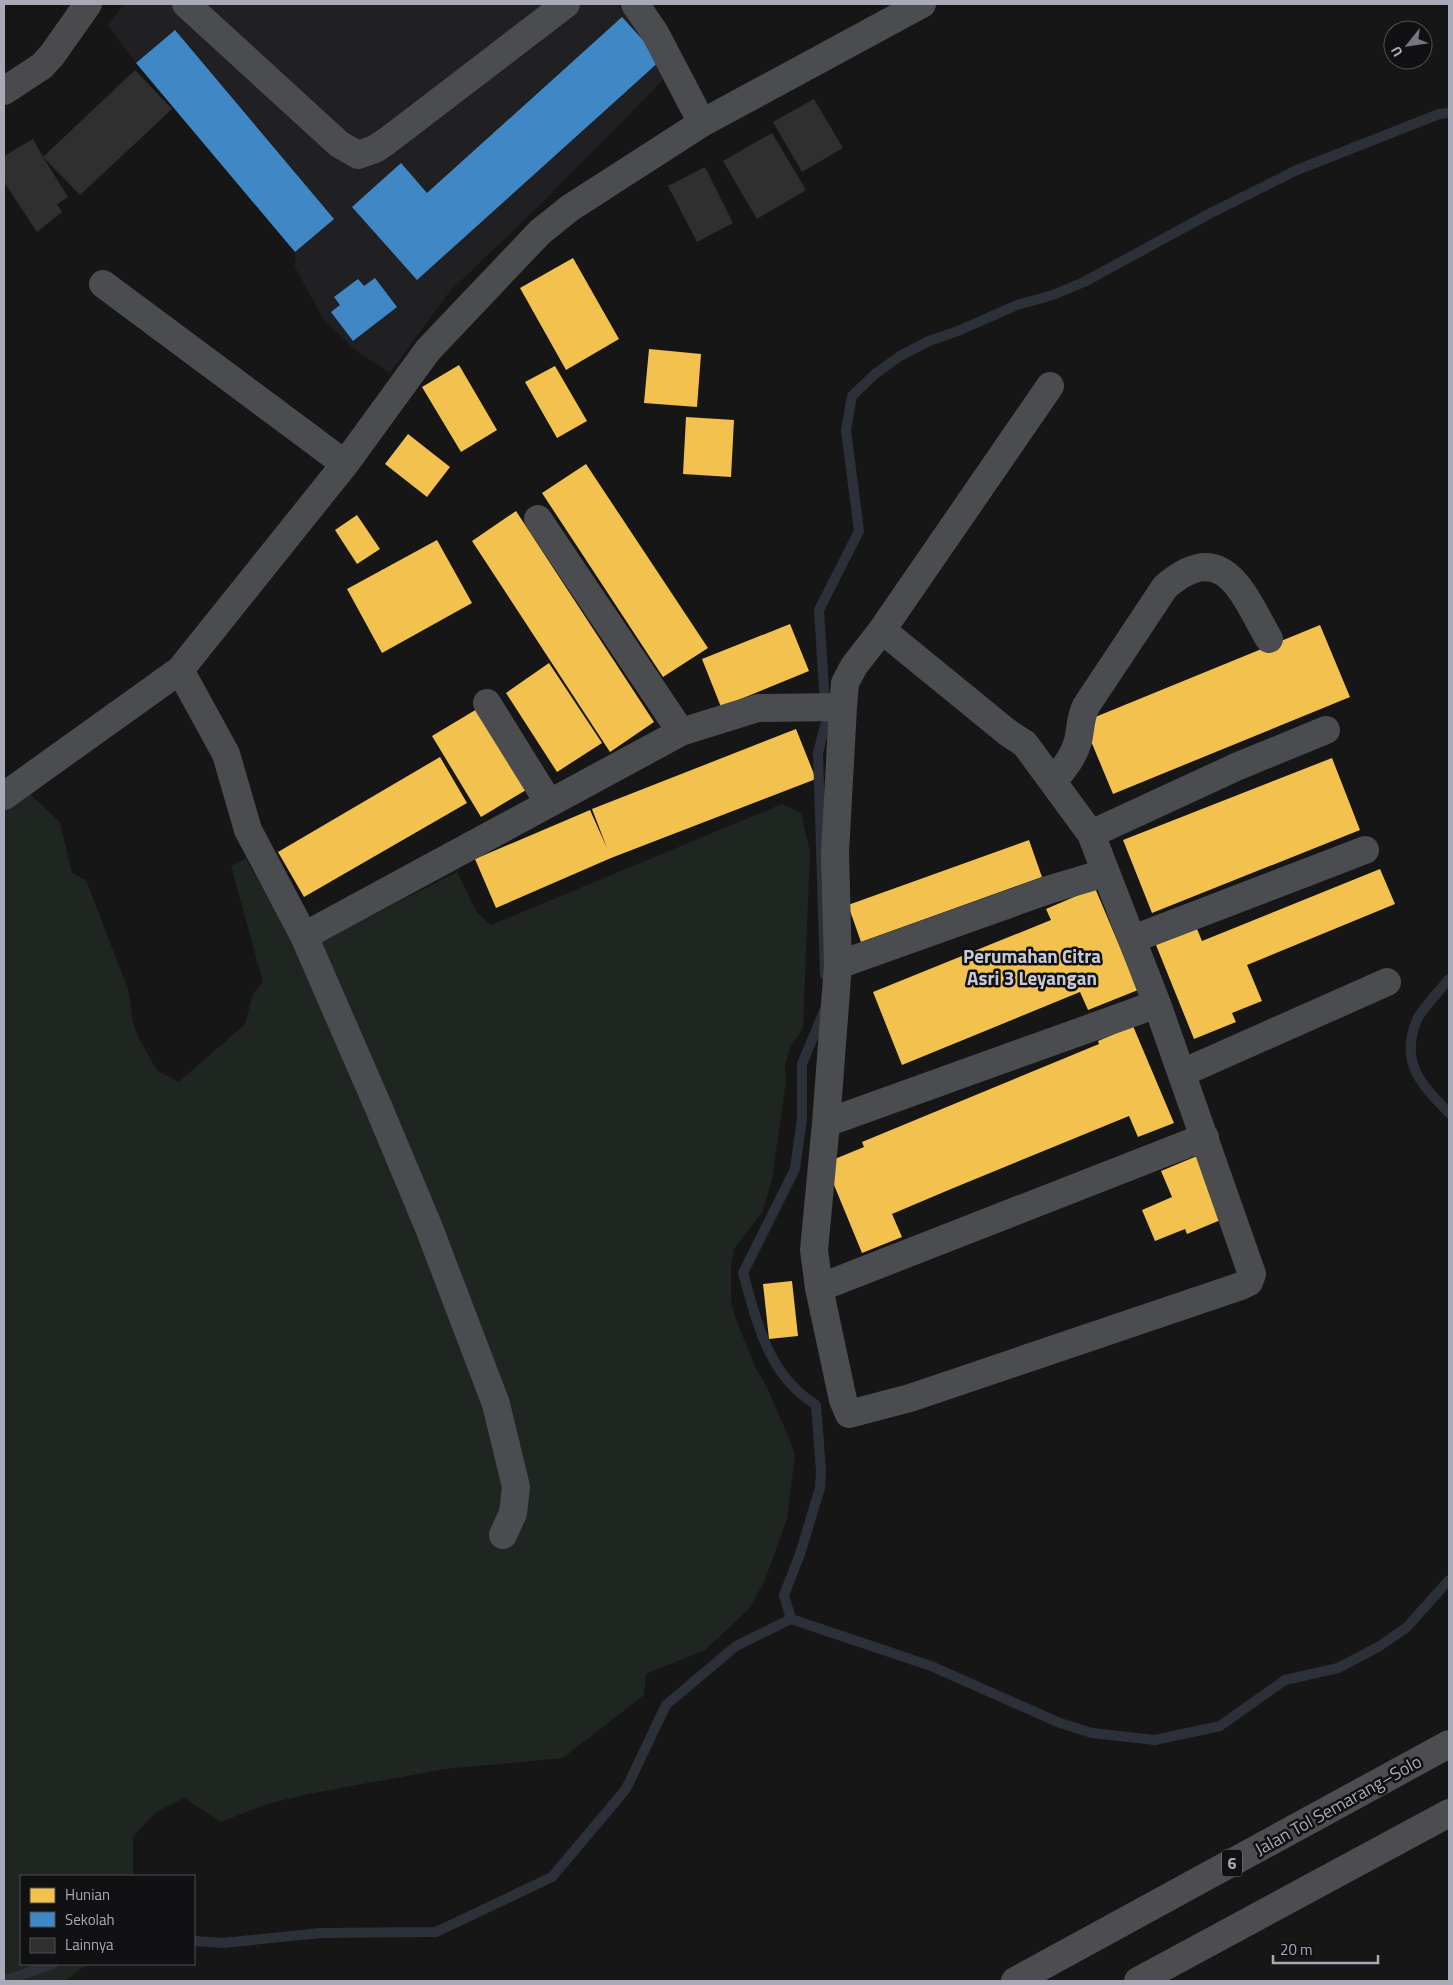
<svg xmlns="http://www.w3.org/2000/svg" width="1453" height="1985" viewBox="0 0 1453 1985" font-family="'Titillium Web',sans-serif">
<rect width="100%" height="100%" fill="#161616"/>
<!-- built -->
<path fill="#202022" d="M125 4H616L646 31 668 75 540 205 449 292 390 373 355 350 322 317 295 267V252L136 63 107 25Z"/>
<!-- green -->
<path fill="#1f2520" d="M17 782 60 822 72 873 86 880 128 989 133 1022 139 1039 157 1070 179 1082 245 1024 253 994 263 982 231 866 246 859 273 907 320 942 457 872 476 911 491 925 782 804 801 813 810 851 803 1028 790 1048 785 1065 786 1082 772 1179 763 1211 734 1249 731 1266V1300L735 1317 757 1371 764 1381 790 1440 795 1455 787 1519 765 1580 750 1608 705 1650 646 1674 644 1695 563 1758 445 1769 308 1794 267 1804 221 1822 184 1798 155 1813 133 1837V1876H21V1964H87L65 1981H4V790Z"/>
<!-- homes -->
<path fill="#f2c14e" d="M573 258 619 339 566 370 520 288Z
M649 349 701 354 697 407 644 403Z
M459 365 497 430 461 452 422 387Z
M555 366 587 421 557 438 525 382Z
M686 417 734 420 731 477 683 474Z
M408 434 450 467 427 497 385 464Z
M586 464 708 648 663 677 542 493Z
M516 511 654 722 610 752 472 541Z
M357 515 380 549 357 564 335 530Z
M437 540 472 603 382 653 347 589Z
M790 624 809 671 721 707 702 659Z
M1320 625 1350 697 1113 794 1083 722Z
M549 663 602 743 557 772 506 693Z
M477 709 526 790 481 817 432 736Z
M796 729 816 779 611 858 496 908 475 859 590 810 607 848 592 809Z
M440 757 467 803 304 897 278 852Z
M1332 758 1360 830 1152 913 1123 840Z
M1029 840 1042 877 861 942 848 905Z
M1380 869 1395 904 1247 965 1262 1001 1232 1013 1236 1022 1194 1039 1156 945 1197 929 1202 941Z
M1095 888 1138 990 1088 1010 1080 992 902 1065 873 992 1051 920 1046 909Z
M1133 1026 1174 1123 1138 1137 1129 1116 951 1189 892 1214 902 1237 862 1253 825 1163 864 1147 862 1142 1099 1044 1098 1041Z
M1197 1156 1223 1219 1187 1234 1185 1229 1155 1241 1142 1210 1172 1197 1161 1171Z
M792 1281 798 1336 769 1339 763 1284Z"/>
<!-- schools -->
<path fill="#3f88c5" d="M622 17 661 60 417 280 352 207 401 163 427 193Z
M175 30 334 219 295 252 136 63Z
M375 278 397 307 353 341 331 312 340 305 334 297 358 279 364 286Z"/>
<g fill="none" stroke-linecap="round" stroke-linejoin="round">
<!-- stream -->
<path stroke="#2c3139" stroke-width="10" d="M825 975 818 753 826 722 819 610 859 531 846 430 852 396 875 374 900 356 929 341 958 331 1017 305 1053 295 1084 282 1209 214 1297 170 1439 114 1449 113
M1449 979C1440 991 1420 1010 1416 1022 1400 1064 1422 1085 1449 1113
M791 1619 784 1595 800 1554 820 1488 821 1471 816 1405C768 1375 758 1325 743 1273L795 1169 802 1118V1064L825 1009
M194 1941 223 1943 321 1933 436 1932 552 1877 626 1789 666 1705 736 1646 791 1619 931 1666 1060 1723 1092 1733 1155 1740 1220 1726 1285 1680 1338 1668 1380 1646 1407 1627 1449 1580
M4 1981 53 1964"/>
</g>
<!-- building -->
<path fill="#2f2f30" d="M135 70 172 109 80 195 43 157 68 197 57 204 62 212 37 232 4 182V156L33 139 43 157Z
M814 99 843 148 802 172 773 122Z
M772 133 806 190 757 219 723 161Z
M705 167 733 223 697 242 668 186Z"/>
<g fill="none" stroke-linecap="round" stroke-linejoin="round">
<!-- street -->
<path stroke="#4b4c4f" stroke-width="28" d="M186 4 339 144 358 155 375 149 387 141 566 4
M635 4 655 33 702 123
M103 284 345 464 428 350 540 232 570 208 702 123 922 4
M538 519 681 732 758 708 843 707 845 683 854 666 882 630 1050 386
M180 670 226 754 248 830 304 936 378 1106 429 1228 496 1404 516 1487 513 1513 503 1535
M487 703 549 803
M843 707 835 853 838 965 826 1123 1157 1004
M1053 782C1063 769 1074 757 1078 741 1081 728 1080 718 1086 706L1165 587C1224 536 1243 594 1269 639
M4 796 180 670 345 464
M1091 834 1236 767 1326 730
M304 936 681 732
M1133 939 1365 850
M838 965 1051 889 1105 873
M1182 1073 1387 982
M826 1123 814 1250 819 1288 843 1400 849 1414 910 1398 1241 1286 1249 1282 1252 1274 1157 1004 1091 834 1025 744 1007 732 882 630
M819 1288 1205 1137"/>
<!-- secondary -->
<path stroke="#4a4a4d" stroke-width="28" d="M4 91 42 66 52 55 88 4"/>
<!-- highway -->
<path stroke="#4d4d51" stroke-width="28" d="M1015 1981 1449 1744
M1138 1981 1449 1813"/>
</g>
<g text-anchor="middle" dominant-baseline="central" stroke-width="5" stroke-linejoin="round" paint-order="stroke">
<!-- shield labels -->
<rect fill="#111012" stroke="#7b7c86" stroke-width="1" x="1222" y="1849.5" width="20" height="27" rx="4"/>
<g font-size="16" font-weight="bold" fill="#a8aab7">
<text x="1232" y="1863">6</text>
</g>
<!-- street labels -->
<g font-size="18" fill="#a8aab7" stroke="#111012">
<text transform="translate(1338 1805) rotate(-29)">Jalan Tol Semarang–Solo</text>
</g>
<!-- neighbourhood labels -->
<g font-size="19" font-weight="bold" fill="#c9cad3" stroke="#111012">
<text x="1032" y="955">Perumahan Citra<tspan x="1032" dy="22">Asri 3 Leyangan</tspan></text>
</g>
</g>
<!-- border -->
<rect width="1453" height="1985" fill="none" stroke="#a8aab7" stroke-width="10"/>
<!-- legend -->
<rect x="20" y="1875" width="175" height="90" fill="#111012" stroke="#4d4e54"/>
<rect x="30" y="1888" width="25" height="15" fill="#f2c14e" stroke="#4d4e54"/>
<text x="65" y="1900" font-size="15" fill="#a8aab7">Hunian</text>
<rect x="30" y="1912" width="25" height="15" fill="#3f88c5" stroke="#4d4e54"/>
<text x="65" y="1925" font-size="15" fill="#a8aab7">Sekolah</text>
<rect x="30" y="1938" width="25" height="15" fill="#2f2f30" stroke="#4d4e54"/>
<text x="65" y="1950" font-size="15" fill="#a8aab7">Lainnya</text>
<!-- north arrow -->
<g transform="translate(1408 45) rotate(240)"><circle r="24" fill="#111012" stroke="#4d4e54"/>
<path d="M0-4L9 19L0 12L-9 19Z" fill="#75767f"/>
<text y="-8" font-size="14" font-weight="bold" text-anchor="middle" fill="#a8aab7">U</text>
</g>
<!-- scale -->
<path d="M1273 1955v8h105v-8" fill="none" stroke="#a8aab7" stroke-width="2.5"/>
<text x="1280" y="1955" font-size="15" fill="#a8aab7" stroke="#111012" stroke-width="4" paint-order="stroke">20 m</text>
</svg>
